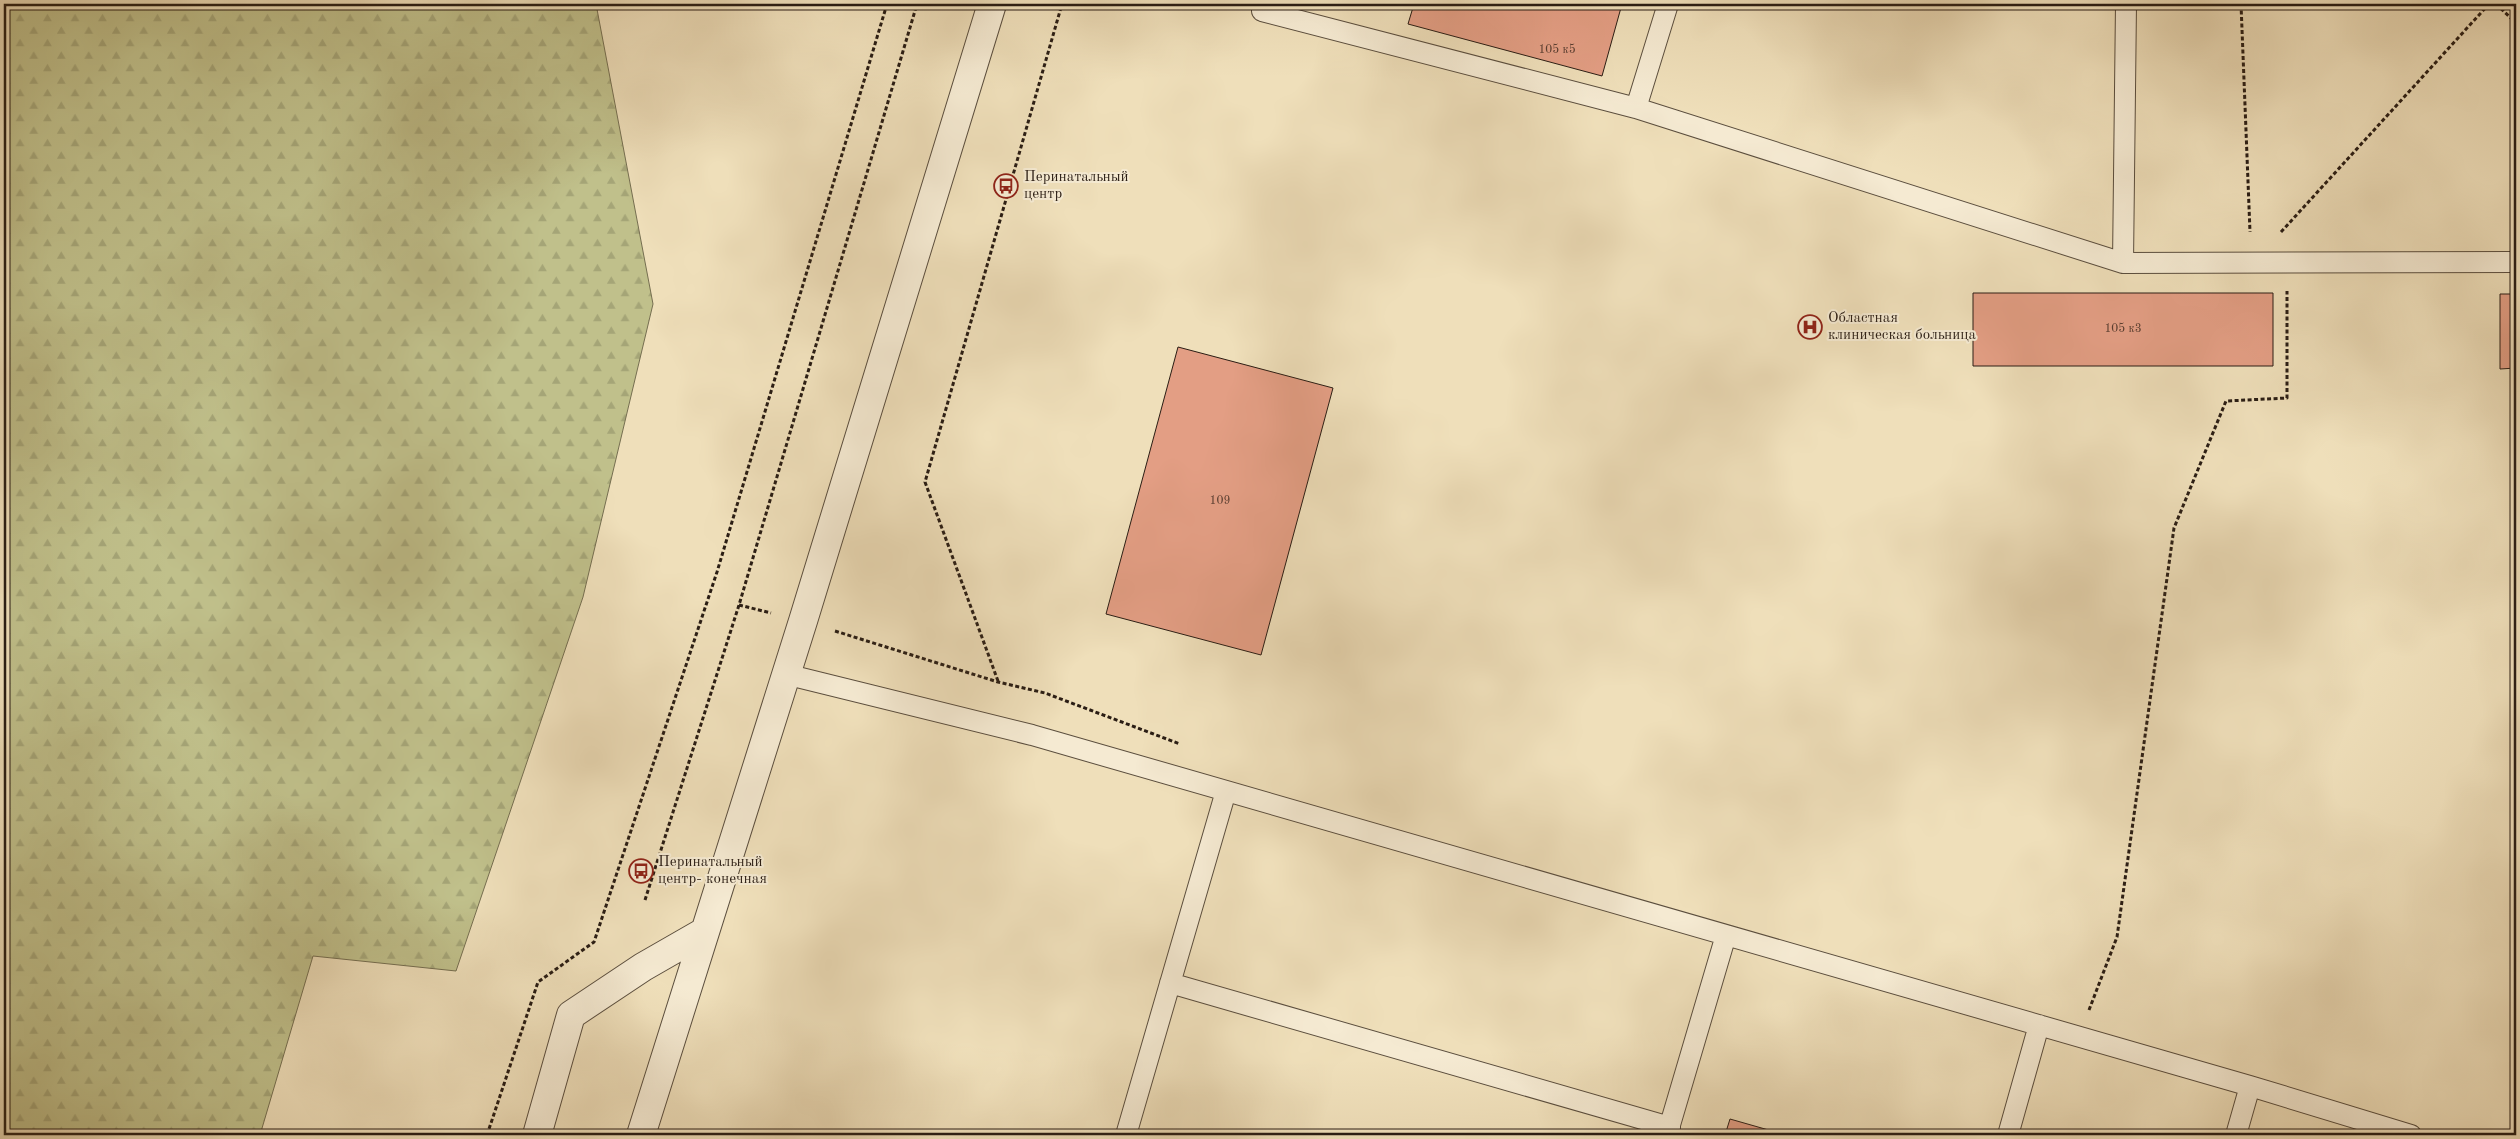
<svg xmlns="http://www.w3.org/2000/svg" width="2520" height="1139" viewBox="0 0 2520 1139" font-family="'Old Standard TT',serif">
<defs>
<pattern id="forest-firs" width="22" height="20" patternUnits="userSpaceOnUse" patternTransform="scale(1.25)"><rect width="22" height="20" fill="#c0c08b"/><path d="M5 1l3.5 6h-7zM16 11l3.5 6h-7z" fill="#a5a577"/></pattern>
</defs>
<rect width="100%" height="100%" fill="#efdfba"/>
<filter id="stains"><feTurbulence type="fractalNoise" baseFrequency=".004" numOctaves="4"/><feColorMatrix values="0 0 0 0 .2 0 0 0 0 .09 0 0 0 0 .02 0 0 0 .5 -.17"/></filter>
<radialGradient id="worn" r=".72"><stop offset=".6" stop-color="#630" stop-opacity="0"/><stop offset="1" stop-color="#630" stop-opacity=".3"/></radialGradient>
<!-- forest -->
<path fill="url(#forest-firs)" stroke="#756e50" d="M4 4H596L653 304 583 597 456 971 313 956 260 1135H4Z"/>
<!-- building -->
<path fill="#e39e84" stroke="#2a1d14" d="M1414 4H1622L1602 76 1408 24Z
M1973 293H2273V366H1973Z
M2500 294H2516V368L2500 369Z
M1178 347 1333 388 1261 655 1106 614Z
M1730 1119 1786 1135H1725Z"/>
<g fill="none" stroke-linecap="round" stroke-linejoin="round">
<!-- lane casing -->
<g stroke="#5b4e3e" stroke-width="22">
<path id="lane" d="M1264 4 1262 11 1636 108
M1668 4 1636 108 2123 263 2516 262
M2123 263 2126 4
M785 674 1032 735 2250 1086 2411 1135
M1170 983 1670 1127
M1126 1135 1226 791
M1667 1135 1726 935
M2008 1135 2039 1025
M2236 1135 2250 1086"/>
</g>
<!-- street casing -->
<g stroke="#5b4e3e" stroke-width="30">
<path id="street" d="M537 1135 571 1015 643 967 704 932
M641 1135 803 621 992 4"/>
</g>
<!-- path -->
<path stroke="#2a1d14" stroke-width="3" stroke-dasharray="4 2.5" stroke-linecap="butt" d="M2241 4 2250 232
M2496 4 2516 23
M2281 232 2489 4
M739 605 771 613
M835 631 998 682 1045 693 1180 744
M998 681 925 482 1062 4
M645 900 739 605 917 4
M2089 1010 2117 937 2174 528 2226 401 2287 398V291
M487 1135 538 982 594 942 717 572 887 4"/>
<!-- lane -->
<use href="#lane" stroke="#f5ead2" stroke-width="20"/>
<!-- street -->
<use href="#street" stroke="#f5ead2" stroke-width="28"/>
</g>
<!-- icons -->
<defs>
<g id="bus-ring" transform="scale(1.25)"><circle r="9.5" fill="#f5ead2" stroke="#8f2418" stroke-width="1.5"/><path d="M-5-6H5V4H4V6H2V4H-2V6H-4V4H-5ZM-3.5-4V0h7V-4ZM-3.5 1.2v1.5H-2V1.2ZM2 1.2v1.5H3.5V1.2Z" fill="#8f2418"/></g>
<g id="hospital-ring" transform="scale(1.25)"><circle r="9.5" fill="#f5ead2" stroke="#8f2418" stroke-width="1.5"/><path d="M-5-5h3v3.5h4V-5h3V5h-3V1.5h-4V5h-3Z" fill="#8f2418"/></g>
</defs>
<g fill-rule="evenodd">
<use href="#bus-ring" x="1006" y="186"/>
<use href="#hospital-ring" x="1810" y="327"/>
<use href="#bus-ring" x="641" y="871"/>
</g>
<g text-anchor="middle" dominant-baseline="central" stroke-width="4" stroke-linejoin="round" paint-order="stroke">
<!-- number labels -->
<g font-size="12" fill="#583d30">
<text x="1557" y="50">105 к5</text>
<text x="2123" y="329">105 к3</text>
<text x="1220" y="501">109</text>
</g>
<!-- poi labels -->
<g font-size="15" fill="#2a1d14" stroke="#f5ead2" text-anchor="start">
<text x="1024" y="177">Перинатальный<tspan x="1024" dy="17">центр</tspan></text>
<text x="1828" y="318">Областная<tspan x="1828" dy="17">клиническая больница</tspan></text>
<text x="658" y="862">Перинатальный<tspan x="658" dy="17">центр- конечная</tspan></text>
</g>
</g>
<!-- margin -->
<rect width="2520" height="1139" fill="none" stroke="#efdfba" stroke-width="20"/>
<rect x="5" y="5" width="2510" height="1129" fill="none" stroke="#2a1d14" stroke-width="2.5"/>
<rect x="10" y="10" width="2500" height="1119" fill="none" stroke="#2a1d14"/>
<rect width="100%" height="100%" filter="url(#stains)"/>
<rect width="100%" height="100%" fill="url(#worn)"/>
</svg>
